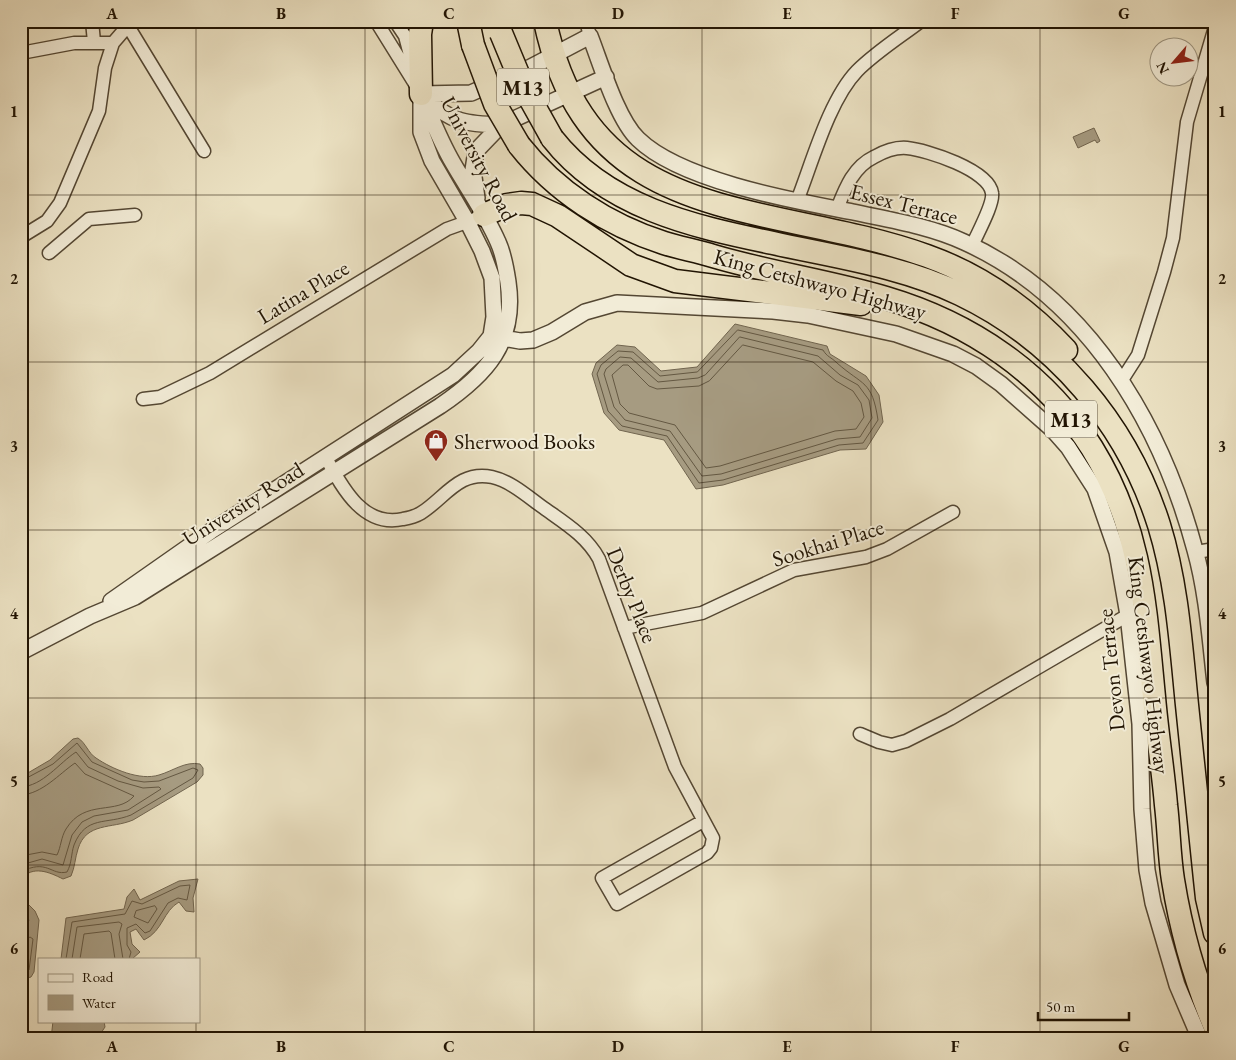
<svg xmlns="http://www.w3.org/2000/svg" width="1236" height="1060" viewBox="0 0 1236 1060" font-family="'EB Garamond',serif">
<rect width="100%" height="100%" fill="#ebe1c2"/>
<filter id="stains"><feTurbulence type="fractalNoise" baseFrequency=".004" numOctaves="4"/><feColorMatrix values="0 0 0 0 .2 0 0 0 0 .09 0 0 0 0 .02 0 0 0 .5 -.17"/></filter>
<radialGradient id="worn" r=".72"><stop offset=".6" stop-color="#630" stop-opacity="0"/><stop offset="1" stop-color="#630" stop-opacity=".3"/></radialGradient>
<!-- water -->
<path fill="#a69b81" stroke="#71654f" d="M1094 128 1100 141 1097 143 1095 140 1078 148 1073 137Z
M735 324 827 346 830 354 866 376 879 395 883 422 866 449 840 450 723 485 696 489 664 440 619 430 604 413 592 374 596 363 617 345 635 347 661 371 697 367Z
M78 738C86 743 88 753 96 758 112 769 140 781 159 775 173 771 185 761 200 764L203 768V775L197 782 133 820C112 829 86 822 78 849 75 858 75 867 71 876L63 879C49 872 33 865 21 879V777L50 760 73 739Z
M198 879 193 898 194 912 186 911 179 902C163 911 163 931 144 940L136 929 130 932 132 944 140 952 132 959H61L66 918 124 909 127 897 134 889 140 900 179 881Z
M21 897 35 911 39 920 34 972 31 977 21 980V940L29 920 21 910Z
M53 1021H104L105 1027 97 1039H51Z"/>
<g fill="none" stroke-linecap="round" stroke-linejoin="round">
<!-- shore -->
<path stroke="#645842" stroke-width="1" d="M738 330 823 350C827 357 831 357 837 363 863 386 872 380 878 420L863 443 839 445 723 480 699 483 667 436 622 426 608 411 597 374 601 365 618 351 633 352 660 376 697 372Z
M740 337 818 356 840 375 858 385 869 400 872 418 860 437 837 439 721 474 702 476 670 431 625 420 614 407 604 374 606 369 620 357 631 358 658 382 698 378 705 375Z
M743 345 813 362 836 381 853 391 861 403 864 417 856 429 835 431 720 466 706 468 675 425 629 413 620 404 612 375 623 365H628L649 386 657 389 699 386 709 381Z
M21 781 53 764 77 743 92 762 132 780 144 782 159 781 193 768 198 770 193 778 131 815C106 825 86 815 74 845 71 854 72 863 67 872 51 876 47 858 21 872
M21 787C43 786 59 763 76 752L88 767 118 781 143 788 159 787 161 789 128 810 94 816 82 822 72 835 63 865 42 859 21 865
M21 795C42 794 59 774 75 763L85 774 134 796C117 816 85 798 66 829 61 837 61 847 57 855L42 852 21 856
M155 906 157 909 148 923 134 917 136 911Z
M21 943 30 937 33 939 29 970 21 975
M66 959 72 922 125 914 132 901 142 904 180 886 190 885 187 900 178 898 168 903 150 931 145 933 136 924 127 928V945L131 952 129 959
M72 959 77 927 119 922 122 924 119 934 123 959
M80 959 84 934 109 931 111 933 115 959"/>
<!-- minor casing -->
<g stroke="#544733" stroke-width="15">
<path id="minor" d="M92 21 94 42
M376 21 417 87
M395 21 405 36 414 70
M586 21 590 36
M128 26 204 151
M21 53 74 43H113L132 21
M797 201C812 163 829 100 857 71 876 52 900 37 921 21
M837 209C845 189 853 167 874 157 883 152 896 147 907 148 927 150 989 170 992 193 994 204 977 234 972 246
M21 237 47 221 60 203 99 111 105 68 113 43
M49 253 89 219 135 215
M1122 380 1138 355 1164 272 1173 238 1187 122 1215 27
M143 399 160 397 210 373 447 229 475 219
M326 458C342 487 363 528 403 519 409 518 416 516 421 513 445 498 459 470 492 477 510 481 526 495 541 506 563 522 586 535 599 559L675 767 713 838 711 848 707 853 617 904 602 878 703 821
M1196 552 1215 549
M624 628 702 613 794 570 866 557 887 549 953 512
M860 734 879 742 892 745 906 741 950 719 1128 615"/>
</g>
<!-- tertiary casing -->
<g stroke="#544733" stroke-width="18">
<path id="tertiary" d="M421 94 471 93 531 67 590 36C601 64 617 119 638 139 681 181 795 201 853 212 890 220 929 226 964 242 1088 298 1161 423 1195 550 1207 593 1210 639 1215 683
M426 98C451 123 467 124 501 125
M477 198 473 170 476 151 501 125 606 77
M491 336 520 341 533 340 552 332 585 312 617 303 773 311 808 315 896 334 953 354 976 366 1001 384 1053 430 1068 447 1095 489 1117 552 1128 615 1140 724 1142 809 1147 870 1153 903 1177 985 1200 1039
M111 601 211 531 453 375 479 351 491 336 494 317 492 278 482 251 468 223 432 161 421 132V100
M21 652 90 616 135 597 440 406C486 375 517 342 508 282 506 269 504 255 498 242 486 214 468 189 453 163 440 141 431 117 421 94"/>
</g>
<!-- motorway casing -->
<g stroke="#211403" stroke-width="25">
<path id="motorway" d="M468 21 473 45
M545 21C589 231 767 199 927 256 980 275 1028 309 1066 350
M421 94 420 34 422 21
M552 138C606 207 691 226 773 243 836 257 902 266 960 294 1056 340 1127 424 1159 525 1177 583 1181 645 1187 705 1194 770 1200 834 1207 898L1215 933
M519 145C556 192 608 225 664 243 680 248 697 251 713 256 770 273 829 281 886 298 970 323 1044 372 1092 448 1142 529 1145 606 1154 697 1157 733 1163 769 1166 805 1169 830 1169 855 1173 880 1181 930 1195 980 1215 1027
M484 215 507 205 521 203 532 204 558 216 631 265 675 281 861 304"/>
</g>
<!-- minor -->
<use href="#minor" stroke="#f2ecd7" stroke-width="12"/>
<!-- tertiary -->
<use href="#tertiary" stroke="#f2ecd7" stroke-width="15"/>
<!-- motorway -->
<use href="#motorway" stroke="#ebe1c2" stroke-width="22"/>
<!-- motorway-bridge casing -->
<g stroke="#211403" stroke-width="25" stroke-linecap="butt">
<path id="motorway-bridge" d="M501 33 523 86 552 138
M473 45 495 104 519 145"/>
</g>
<!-- motorway-bridge -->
<use href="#motorway-bridge" stroke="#ebe1c2" stroke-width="22"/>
</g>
<!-- grid -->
<path fill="none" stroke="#211403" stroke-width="1" stroke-opacity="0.55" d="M196 21V959M365 21V1039M534 21V1039M702 21V1039M871 21V1039M1040 21V1039M21 195H1215M21 362H1215M21 530H1215M21 698H1215M21 865H1215M196 1021V1039"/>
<!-- icons -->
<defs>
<g id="shop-pin" transform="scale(1.25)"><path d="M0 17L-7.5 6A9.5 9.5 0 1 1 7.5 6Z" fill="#8f2418" stroke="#f2ecd7"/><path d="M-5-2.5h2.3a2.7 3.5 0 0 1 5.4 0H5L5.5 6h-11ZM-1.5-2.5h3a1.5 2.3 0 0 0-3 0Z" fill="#fff"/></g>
</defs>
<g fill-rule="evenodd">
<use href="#shop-pin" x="436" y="441"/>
</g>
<g text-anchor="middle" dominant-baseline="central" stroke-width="4" stroke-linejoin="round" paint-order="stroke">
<!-- shield labels -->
<g fill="#f2ecd7" stroke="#605543" stroke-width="1">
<rect x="497" y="68.5" width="52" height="37" rx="4"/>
<rect x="1045" y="400.5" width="52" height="37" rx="4"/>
</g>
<g font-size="21" font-weight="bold" fill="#211403">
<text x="523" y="87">M13</text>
<text x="1071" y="419">M13</text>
</g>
<!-- street labels -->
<g font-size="22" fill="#211403" stroke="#f2ecd7">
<text transform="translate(479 159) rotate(62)">University Road</text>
<text transform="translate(904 204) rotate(14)">Essex Terrace</text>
<text transform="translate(820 284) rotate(15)">King Cetshwayo Highway</text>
<text transform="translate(303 292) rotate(-31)">Latina Place</text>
<text transform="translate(243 504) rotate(-32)">University Road</text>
<text transform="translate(828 543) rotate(-17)">Sookhai Place</text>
<text transform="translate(632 595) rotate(68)">Derby Place</text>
<text transform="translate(1149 665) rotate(83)">King Cetshwayo Highway</text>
<text transform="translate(1111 670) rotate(-96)">Devon Terrace</text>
</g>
<!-- poi labels -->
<g font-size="22" fill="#211403" stroke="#f2ecd7" text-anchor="start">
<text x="454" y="441">Sherwood Books</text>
</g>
</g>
<!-- margin -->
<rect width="1236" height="1060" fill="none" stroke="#ebe1c2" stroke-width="55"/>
<!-- legend -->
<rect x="38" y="958" width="162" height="65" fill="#f2ecd7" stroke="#9e9682"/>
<rect x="48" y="974" width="25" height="8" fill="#f2ecd7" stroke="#9e9682"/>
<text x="82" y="982" font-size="15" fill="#211403">Road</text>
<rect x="48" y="995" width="25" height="15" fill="#a69b81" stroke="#9e9682"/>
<text x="82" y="1008" font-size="15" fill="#211403">Water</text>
<!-- north arrow -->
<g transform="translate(1174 62) rotate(242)"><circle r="24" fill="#f2ecd7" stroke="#9e9682"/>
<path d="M0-4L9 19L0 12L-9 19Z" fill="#8f2418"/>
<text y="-8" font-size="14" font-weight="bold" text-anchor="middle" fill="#211403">N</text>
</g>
<!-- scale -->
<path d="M1038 1012v8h91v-8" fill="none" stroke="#211403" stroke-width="2.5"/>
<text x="1046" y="1012" font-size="15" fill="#211403" stroke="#f2ecd7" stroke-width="4" paint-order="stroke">50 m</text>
<rect x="28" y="28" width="1180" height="1004" fill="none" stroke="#211403" stroke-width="2"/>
<g font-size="16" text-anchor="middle" font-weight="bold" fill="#211403">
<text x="112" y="19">A</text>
<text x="281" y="19">B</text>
<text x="449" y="19">C</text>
<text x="618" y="19">D</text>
<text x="787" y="19">E</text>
<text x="955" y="19">F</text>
<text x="1124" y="19">G</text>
<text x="14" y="117">1</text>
<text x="1222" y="117">1</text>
<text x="14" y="284">2</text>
<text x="1222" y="284">2</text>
<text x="14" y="452">3</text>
<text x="1222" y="452">3</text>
<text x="14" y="619">4</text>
<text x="1222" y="619">4</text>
<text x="14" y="787">5</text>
<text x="1222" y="787">5</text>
<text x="14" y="954">6</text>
<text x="1222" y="954">6</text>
<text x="112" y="1052">A</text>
<text x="281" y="1052">B</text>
<text x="449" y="1052">C</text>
<text x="618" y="1052">D</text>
<text x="787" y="1052">E</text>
<text x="955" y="1052">F</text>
<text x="1124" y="1052">G</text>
</g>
<rect width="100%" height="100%" filter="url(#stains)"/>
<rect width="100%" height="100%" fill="url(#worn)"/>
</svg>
